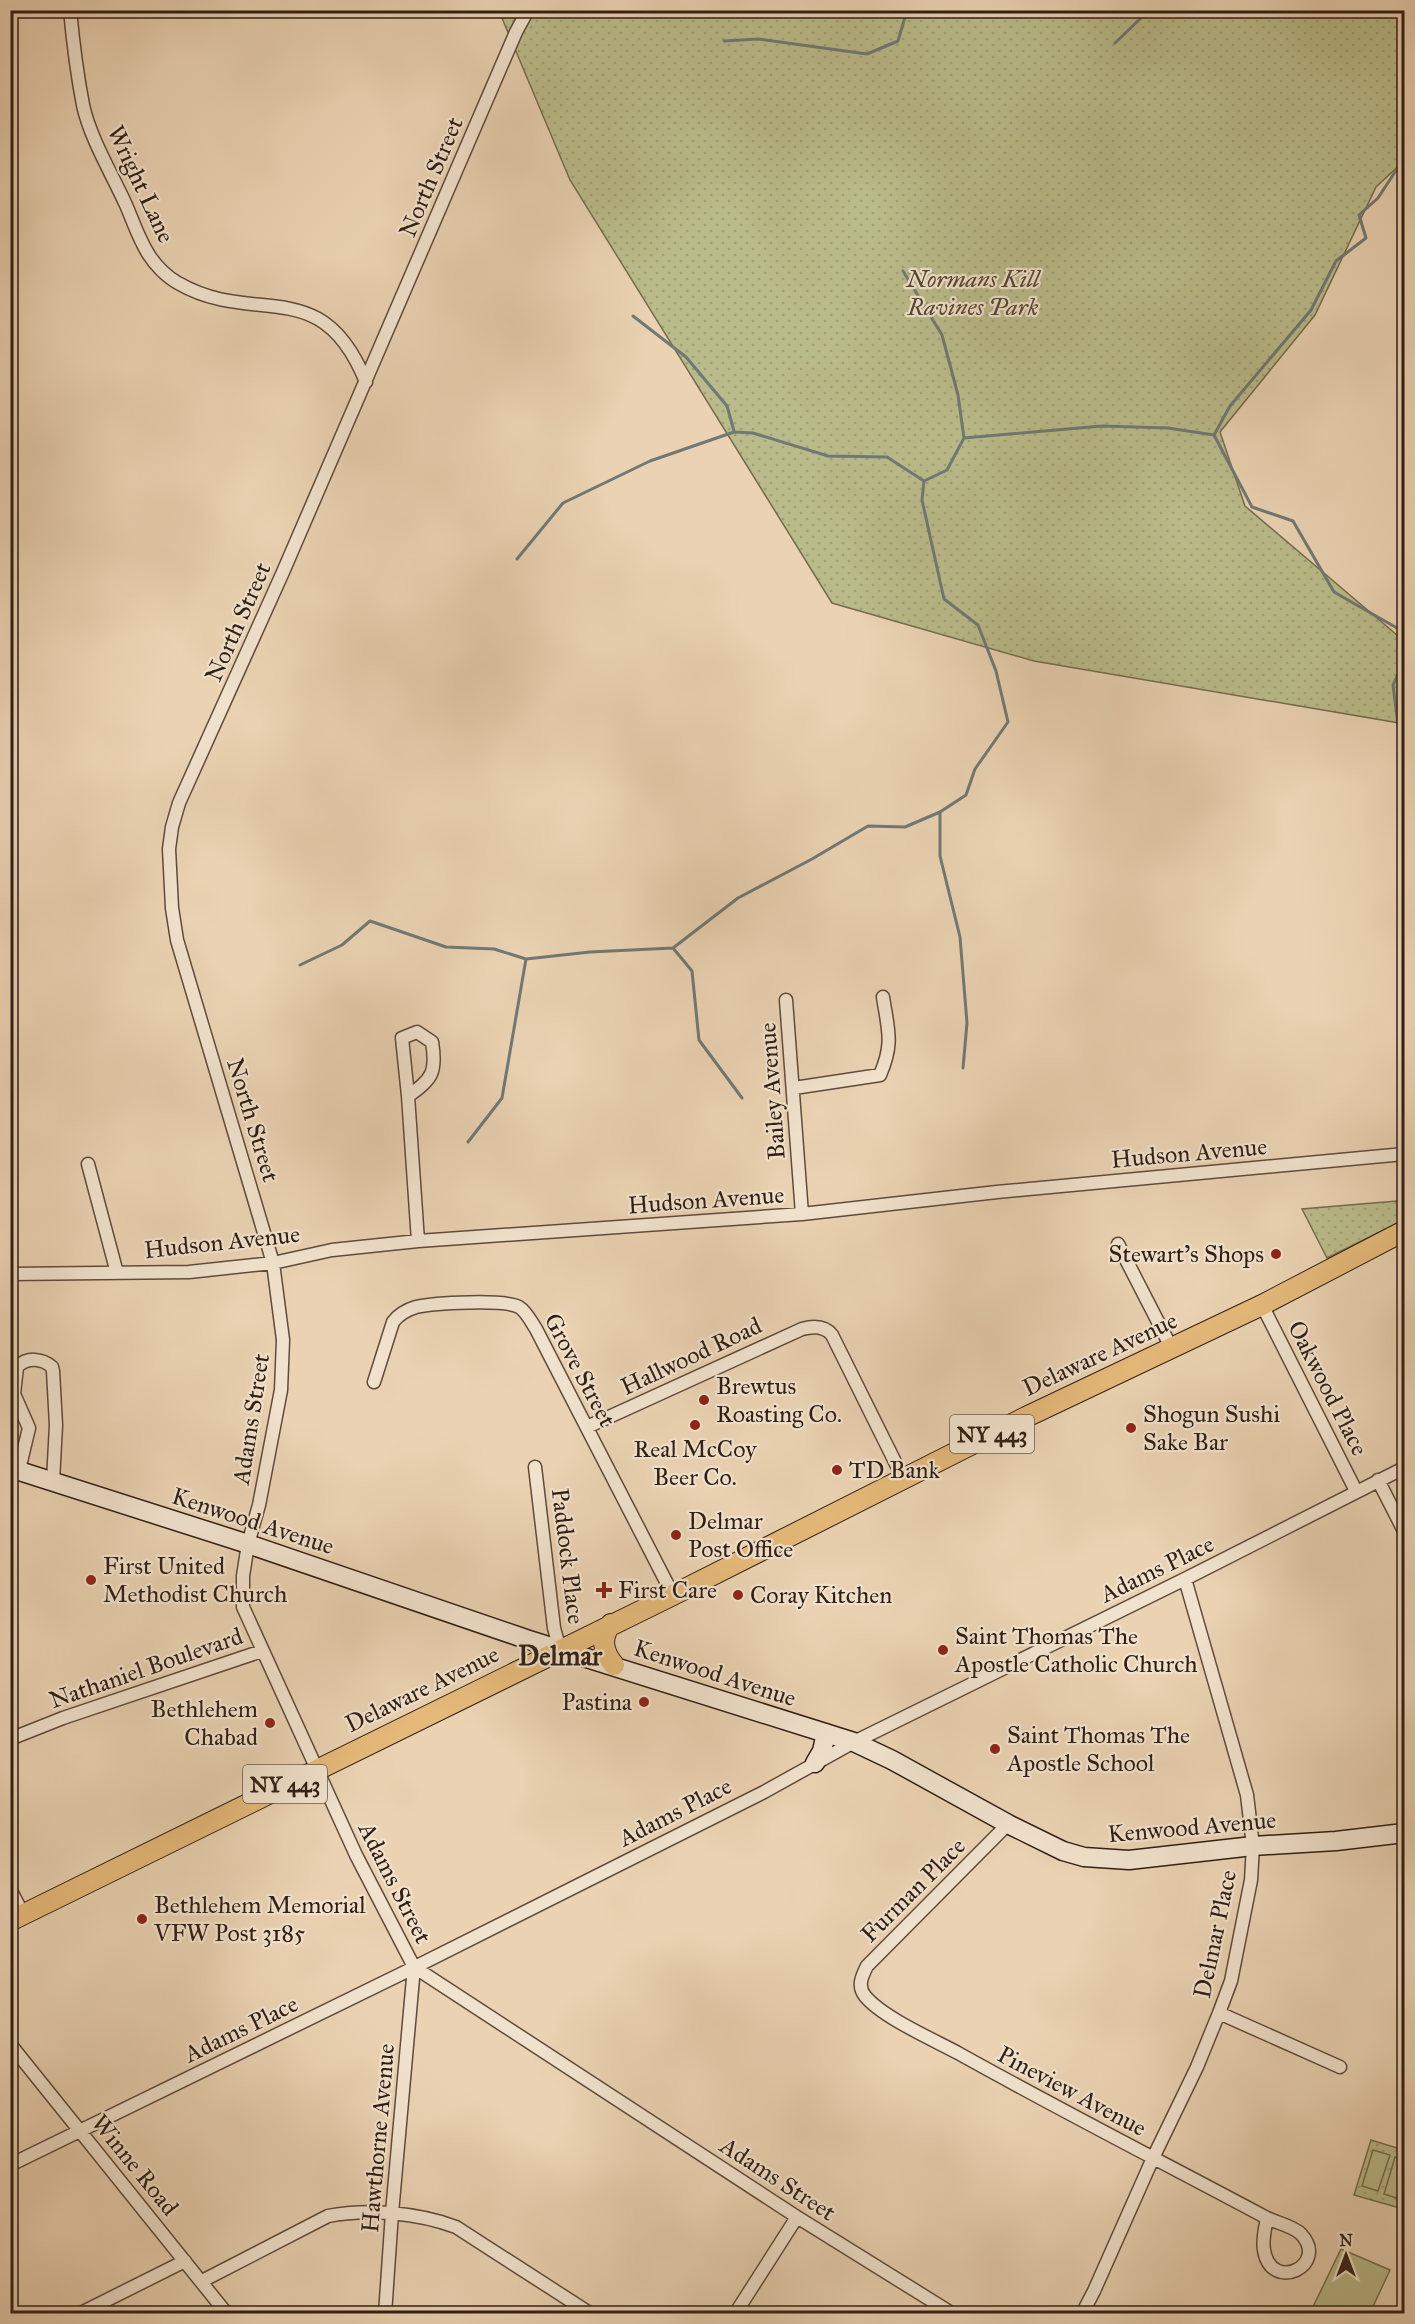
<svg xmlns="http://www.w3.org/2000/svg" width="1415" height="2324" viewBox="0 0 1415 2324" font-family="'IM FELL Great Primer',serif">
<defs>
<pattern id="grass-dots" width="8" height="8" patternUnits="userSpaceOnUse" patternTransform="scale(1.5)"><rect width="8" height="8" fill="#babb8a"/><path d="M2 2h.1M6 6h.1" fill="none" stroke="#a0a076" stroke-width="1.8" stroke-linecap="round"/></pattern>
</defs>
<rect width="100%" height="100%" fill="#ead2b2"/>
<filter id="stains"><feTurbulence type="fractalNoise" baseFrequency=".00333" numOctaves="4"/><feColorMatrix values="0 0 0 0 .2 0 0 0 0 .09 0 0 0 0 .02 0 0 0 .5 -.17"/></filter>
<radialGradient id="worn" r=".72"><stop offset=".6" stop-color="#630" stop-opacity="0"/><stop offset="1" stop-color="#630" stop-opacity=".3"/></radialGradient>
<!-- grass -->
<path fill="url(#grass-dots)" stroke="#756c4f" stroke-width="1.5" d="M499 11H1404V161L1376 187 1315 315 1220 432 1245 506 1404 641V731H1401L1399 723 1034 661 832 603 570 180Z
M1397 1201 1404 1204V1220L1327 1258 1302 1209Z
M1371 2140 1404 2150 1403 2209 1354 2195Z"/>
<!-- garden -->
<path fill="#babb8a" stroke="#756c4f" stroke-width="1.5" d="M1373 2150 1390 2155 1378 2191 1362 2186Z
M1395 2157 1404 2160V2184L1400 2199 1384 2194Z
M1341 2249 1390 2270 1370 2313H1310Z"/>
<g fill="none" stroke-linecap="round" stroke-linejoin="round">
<!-- stream -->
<path stroke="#707975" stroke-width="3" d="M724 41 758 39 867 54 898 41 907 10
M1115 43 1141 18 1142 10
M1404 167 1395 172 1378 198 1359 215 1366 238 1336 261 1311 310 1230 406 1214 435 1252 507 1293 521 1334 592 1404 632
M903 271 942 335 958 395 964 438
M633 316 686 357 727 406 734 431
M517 559 563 503 650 461 734 432 753 433 828 456 887 457 924 481
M1404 661 1393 685 1404 772
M940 812V856L960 937 967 1023 963 1068
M673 948 692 971 699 1040 742 1098
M300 965 342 945 370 921 446 947 494 949 526 959
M468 1142 502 1098 526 959 590 952 673 948 738 898 812 859 868 826 905 827 940 812 966 795 975 769 1008 722 996 671 978 625 944 599 922 500 924 481 947 470 964 438 1102 426 1168 428 1214 435"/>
<!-- street casing -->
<g stroke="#5e4b3c" stroke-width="15">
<path id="street" d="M70 10C73 42 77 74 83 105 90 138 112 174 126 205 133 221 139 240 149 255 155 265 167 277 178 283 256 328 321 271 366 382
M528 10 516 32 283 572 179 803 172 827 169 849 172 908 177 940 273 1263 283 1340 281 1390 259 1505 248 1544 243 1576V1607L356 1855 414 1967 797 2217 953 2314
M786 1000 802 1214
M417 1032 432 1042C437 1072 432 1080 408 1096L402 1038Z
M794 1088 880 1075C894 1043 888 1030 883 997
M408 1096 418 1241
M88 1164 117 1273
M1118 1244 1172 1349
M10 1274 189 1272 273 1263 332 1250 418 1241 802 1214 997 1192 1404 1154
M1262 1305 1356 1491
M374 1382 393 1322C399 1314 406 1310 416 1307 434 1303 504 1299 519 1307 527 1312 531 1322 536 1329L673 1595
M587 1427 802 1329C813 1326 825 1326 832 1335L903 1478
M535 1467 554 1628 560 1650
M19 1470 29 1428 14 1394 17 1367C27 1357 42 1358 52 1367L53 1371 56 1425 53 1481
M1378 1480 1404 1531
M10 1739 63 1718 262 1651
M1008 1824 867 1966C862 1976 857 1986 865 1996 882 2017 932 2039 958 2053 1060 2110 1164 2163 1267 2218
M10 1889 23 1914
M1219 2013 1340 2067
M10 2044 227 2314
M10 2165 401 1974 764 1792 854 1742 1185 1579 1404 1468
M1267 2218C1277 2223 1293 2226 1301 2234 1330 2265 1271 2294 1264 2250 1262 2240 1265 2229 1267 2218Z
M202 2281 328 2216C367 2208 419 2213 456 2227L591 2314
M79 2314 185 2261
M385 2314 392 2213 414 1967
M735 2314 797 2217
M1082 2314 1094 2291 1153 2158 1197 2067 1219 2013 1231 1981 1251 1880 1253 1846 1247 1795 1185 1579"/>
</g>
<!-- secondary casing -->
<g stroke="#301e14" stroke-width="21">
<path id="secondary" d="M10 1468 248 1544 526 1639 854 1742 892 1760 1008 1824 1063 1851 1084 1857 1129 1860 1253 1846 1336 1841 1404 1833
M815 1763 822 1751 826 1733"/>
</g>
<!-- primary casing -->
<g stroke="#301e14" stroke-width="22">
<path id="primary" d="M611 1624C600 1638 603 1652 614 1665
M10 1921 673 1595 1026 1417 1262 1305 1404 1231"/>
</g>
<!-- street -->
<use href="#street" stroke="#f1e2cd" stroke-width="12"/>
<!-- secondary -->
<use href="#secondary" stroke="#f1e2cd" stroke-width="18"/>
<!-- primary -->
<use href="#primary" stroke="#e5b979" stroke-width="20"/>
</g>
<!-- markers -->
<g fill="#8f2418" stroke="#f1e2cd" stroke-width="2">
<circle cx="1276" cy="1254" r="6"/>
<circle cx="704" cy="1400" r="6"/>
<circle cx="695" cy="1425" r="6"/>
<circle cx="1131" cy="1428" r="6"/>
<circle cx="837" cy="1470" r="6"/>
<circle cx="676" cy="1535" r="6"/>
<circle cx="91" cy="1580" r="6"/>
<path d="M601 1581h6v6h6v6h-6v6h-6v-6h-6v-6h6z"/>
<circle cx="738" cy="1595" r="6"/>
<circle cx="943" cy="1650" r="6"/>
<circle cx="644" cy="1702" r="6"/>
<circle cx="270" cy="1723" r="6"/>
<circle cx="995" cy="1749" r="6"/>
<circle cx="142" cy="1919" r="6"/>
</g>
<g text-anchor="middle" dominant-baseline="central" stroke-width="4.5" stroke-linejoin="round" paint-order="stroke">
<!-- shield labels -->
<g fill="#f1e2cd" stroke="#6a594c" stroke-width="1.5">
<rect x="950" y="1415" width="84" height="38" rx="4.5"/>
<rect x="243" y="1765" width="84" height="38" rx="4.5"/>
</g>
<g font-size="22" font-weight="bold" fill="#301e14">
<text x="992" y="1434">NY 443</text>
<text x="285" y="1784">NY 443</text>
</g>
<!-- street labels -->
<g font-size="24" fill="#301e14" stroke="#f1e2cd">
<text transform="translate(431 177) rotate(-67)">North Street</text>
<text transform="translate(141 184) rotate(65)">Wright Lane</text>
<text transform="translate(238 622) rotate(-66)">North Street</text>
<text transform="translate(772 1091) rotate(-94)">Bailey Avenue</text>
<text transform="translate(253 1120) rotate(73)">North Street</text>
<text transform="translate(1189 1153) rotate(-5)">Hudson Avenue</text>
<text transform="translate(706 1200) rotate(-4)">Hudson Avenue</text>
<text transform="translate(222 1242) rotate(-6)">Hudson Avenue</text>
<text transform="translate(1100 1354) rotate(-25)">Delaware Avenue</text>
<text transform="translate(691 1356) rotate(-25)">Hallwood Road</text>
<text transform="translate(580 1370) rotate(62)">Grove Street</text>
<text transform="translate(1328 1388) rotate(63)">Oakwood Place</text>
<text transform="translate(251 1419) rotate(-81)">Adams Street</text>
<text transform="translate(253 1521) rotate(18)">Kenwood Avenue</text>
<text transform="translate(568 1556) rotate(83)">Paddock Place</text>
<text transform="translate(1157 1569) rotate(-26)">Adams Place</text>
<text transform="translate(146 1668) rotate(-19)">Nathaniel Boulevard</text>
<text transform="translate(715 1673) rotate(18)">Kenwood Avenue</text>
<text transform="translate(422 1689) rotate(-26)">Delaware Avenue</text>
<text transform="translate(675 1812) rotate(-27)">Adams Place</text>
<text transform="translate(1192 1827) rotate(-5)">Kenwood Avenue</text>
<text transform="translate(395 1883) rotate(63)">Adams Street</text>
<text transform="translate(913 1890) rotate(-45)">Furman Place</text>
<text transform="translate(1215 1934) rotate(-78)">Delmar Place</text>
<text transform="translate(241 2029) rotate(-26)">Adams Place</text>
<text transform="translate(1072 2091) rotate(28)">Pineview Avenue</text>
<text transform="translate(378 2138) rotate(-85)">Hawthorne Avenue</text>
<text transform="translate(135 2165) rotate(51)">Winne Road</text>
<text transform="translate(778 2179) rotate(33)">Adams Street</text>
</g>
<!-- park labels -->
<g font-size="24" font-style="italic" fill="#524532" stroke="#f1e2cd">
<text x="973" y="279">Normans Kill<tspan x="973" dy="28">Ravines Park</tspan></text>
</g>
<!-- poi labels -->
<g font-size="24" fill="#301e14" stroke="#f1e2cd" text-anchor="start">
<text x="1264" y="1254" text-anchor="end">Stewart's Shops</text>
<text x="716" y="1386">Brewtus<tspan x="716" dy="28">Roasting Co.</tspan></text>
<text x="1143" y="1414">Shogun Sushi<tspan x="1143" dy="28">Sake Bar</tspan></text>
<text x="695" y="1449" text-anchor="middle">Real McCoy<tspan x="695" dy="28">Beer Co.</tspan></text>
<text x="849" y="1470">TD Bank</text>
<text x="688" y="1521">Delmar<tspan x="688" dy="28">Post Office</tspan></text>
<text x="103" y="1566">First United<tspan x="103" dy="28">Methodist Church</tspan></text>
<text x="618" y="1590">First Care</text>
<text x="750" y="1595">Coray Kitchen</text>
<text x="955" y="1636">Saint Thomas The<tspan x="955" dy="28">Apostle Catholic Church</tspan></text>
<text x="632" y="1702" text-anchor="end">Pastina</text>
<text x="258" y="1709" text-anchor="end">Bethlehem<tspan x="258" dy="28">Chabad</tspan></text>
<text x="1007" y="1735">Saint Thomas The<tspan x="1007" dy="28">Apostle School</tspan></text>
<text x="154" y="1905">Bethlehem Memorial<tspan x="154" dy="28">VFW Post 3185</tspan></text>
</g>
<!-- quarter labels -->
<g font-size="27" font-weight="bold" fill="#301e14" stroke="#f1e2cd">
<text x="560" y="1655">Delmar</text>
</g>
</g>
<!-- margin -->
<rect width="1415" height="2324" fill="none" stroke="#ead2b2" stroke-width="36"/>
<rect x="12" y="12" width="1391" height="2300" fill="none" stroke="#301e14" stroke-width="3"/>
<rect x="18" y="18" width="1379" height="2288" fill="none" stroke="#301e14" stroke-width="1.5"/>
<!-- north arrow -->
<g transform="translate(1346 2255)" stroke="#f1e2cd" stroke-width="4.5" paint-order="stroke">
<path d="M0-4.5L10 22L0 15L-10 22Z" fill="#301e14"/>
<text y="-9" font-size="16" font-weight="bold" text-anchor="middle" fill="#301e14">N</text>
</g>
<rect width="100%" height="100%" filter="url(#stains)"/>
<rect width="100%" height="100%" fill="url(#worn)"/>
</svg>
